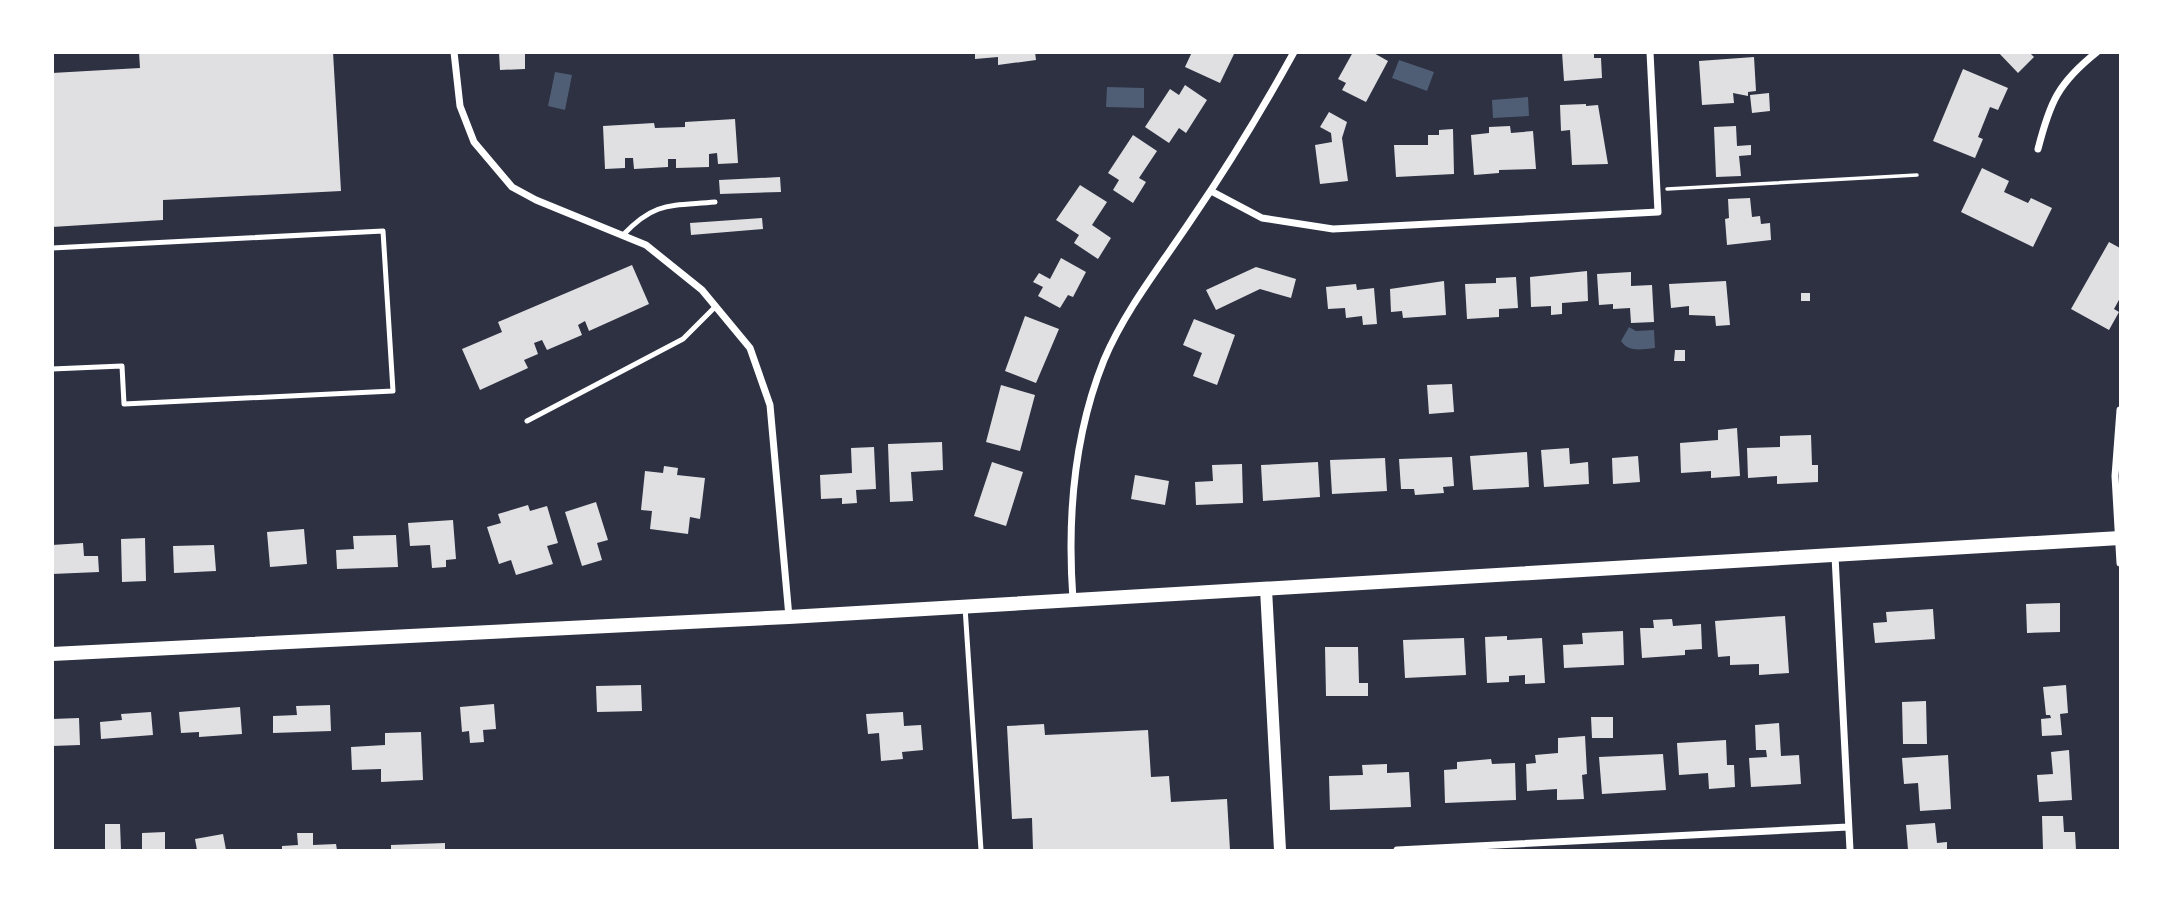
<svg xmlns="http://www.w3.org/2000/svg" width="2173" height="903" viewBox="0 0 2173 903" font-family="Signika,sans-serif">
<rect width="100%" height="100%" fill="#2d3142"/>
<!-- water -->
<path fill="#4f5d75" d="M1399 60 1434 72 1427 91 1392 78Z
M555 72 572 75 565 110 548 106Z
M1107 87 1144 88V108L1106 107Z
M1528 97 1529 116 1493 118 1492 100Z
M1629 327 1636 331 1654 330 1655 348C1642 349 1629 353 1621 341Z"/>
<!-- building -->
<path fill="#e0e0e3" d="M139 52H333L341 191 163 200V220L52 227V73L140 68Z
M499 52H525V69L500 70Z
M975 52H1035L1036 60 998 65V57L975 59Z
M1192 52H1235L1220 83 1185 67Z
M1353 52H1372L1388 61 1366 102 1342 90 1346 83 1338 79Z
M1562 52H1594V58H1601L1602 78 1564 81Z
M1998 52H2029L2034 57 2018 73Z
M1754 57 1756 91 1748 92V96L1733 93 1734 103 1702 105 1699 61Z
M1963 69 2008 88 1998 110 1990 107 1978 137 1983 139 1975 158 1933 141Z
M1185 85 1207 100 1186 133 1179 128 1169 143 1145 127 1170 89 1179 95Z
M1769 93 1770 111 1752 113 1750 95Z
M1586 104V106L1598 105 1608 164 1572 165 1570 130 1561 131 1560 105Z
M1329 112 1347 122 1342 138 1348 181 1320 184 1315 145 1332 142 1331 133 1320 127Z
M735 119 738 163 718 164 717 153 709 154V167L676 168V159H668V167L634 169 633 158H625V168L605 169 603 126 654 123 655 128 685 127V122Z
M1510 126 1511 133 1533 131 1536 169 1499 170V173L1474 175 1471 135 1489 133V127Z
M1736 126 1737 146 1751 145V155L1739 156 1741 176 1716 177 1714 127Z
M1453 129 1454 174 1396 177 1394 145H1428V135H1439V130Z
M1133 135 1157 151 1139 178 1146 182 1133 203 1113 190 1119 180 1108 173Z
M1982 168 2009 181 2004 192 2028 203 2031 198 2052 208 2033 247 1961 212Z
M780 177 781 192 720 194 719 180Z
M1080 185 1107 202 1092 225 1111 238 1098 259 1074 243 1079 235 1056 220Z
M1750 198 1752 217 1760 216 1761 224 1770 223 1771 240 1727 245 1725 219 1729 218 1728 199Z
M762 218 763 229 691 235 690 223Z
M2109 242 2120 248V298L2114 309 2119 312 2109 330 2071 309Z
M1061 258 1086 272 1073 297 1068 295 1060 308 1038 296 1043 287 1033 282 1039 273 1050 279Z
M632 265 649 304 589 331 585 321 578 325 582 335 547 350 542 340 534 343 538 354 524 360 528 368 480 390 462 349 502 332 498 322Z
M1256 267 1296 279 1291 298 1260 289 1216 310 1206 290Z
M1587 271 1588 301 1562 303V314L1551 315V306L1531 307 1530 277Z
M1631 272V286L1652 285 1654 322 1631 323 1630 308 1613 309V304L1599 305 1597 274Z
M1516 277 1518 308 1499 309V317L1467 319 1465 284 1496 283V278Z
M1444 281 1446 315 1403 318 1402 311 1391 312 1390 289Z
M1726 281 1730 325 1716 326 1715 316 1689 315V306L1671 308 1669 284Z
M1356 284 1357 290 1374 288 1377 324 1363 325 1362 316 1346 318 1345 308 1328 309 1326 287Z
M1801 293H1810V301H1801Z
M1025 316 1059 329 1036 383 1005 371Z
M1194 319 1235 335 1217 385 1193 376 1202 353 1183 345Z
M1675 350H1685V361H1674Z
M1452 384 1454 412 1429 414 1427 385Z
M1001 385 1035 395 1020 451 986 442Z
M1737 428 1740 476 1711 478V471L1681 473 1680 443 1718 440V430Z
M1811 435 1812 465H1818V482L1777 484V476L1748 478 1747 448 1780 447V436Z
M942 442 943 470 911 472 913 501 890 502 888 444Z
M874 447 876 489 856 490 857 503 842 504V498L821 499 820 475 852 473 851 448Z
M1569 448 1570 464 1588 462 1589 484 1544 487 1541 450Z
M1527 452 1529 487 1473 490 1470 456Z
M1638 456 1640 482 1613 484 1612 458Z
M1452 457 1454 486 1443 487 1444 493 1415 495 1414 489H1401L1399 459Z
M1385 458 1387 491 1332 494 1330 460Z
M992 462 1023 472 1006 526 974 516Z
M1318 462 1320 497 1263 501 1261 465Z
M1242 464 1243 503 1196 505 1195 482 1213 481 1212 465Z
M664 466 678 468 677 475 705 478 700 519 690 517 688 534 650 529 652 511 641 510 645 471 663 473Z
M1135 475 1169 481 1165 505 1131 499Z
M596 502 608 540 597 543 602 560 582 566 565 512Z
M528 505 530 511 547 506 558 543 547 546 553 564 516 575 511 560 499 564 487 527 501 523 498 514Z
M453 520 456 559 446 560V567L432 568 430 545 410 546 408 523Z
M304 529 307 564 270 567 267 532Z
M396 535 398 567 337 569 336 550 354 549 353 536Z
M145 538 146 581 122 582 121 539Z
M83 543 84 556H98L99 572 52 574V545Z
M214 545 216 571 174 573 173 546Z
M2060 603V632L2027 633 2026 604Z
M1933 609 1935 639 1875 643 1873 623 1887 622 1886 612Z
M1785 616 1789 673 1759 675V664L1730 665V656L1718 657 1715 621Z
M1672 619 1673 626 1701 624 1702 649 1685 650V655L1642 658 1640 628H1654L1653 620Z
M1623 631 1624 665 1564 668 1563 645 1583 644 1582 633Z
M1507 636V640L1542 638 1545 683 1525 684V675L1509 676V682L1487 683 1485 637Z
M1464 638 1466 675 1405 678 1403 640Z
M1325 647H1358L1359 683H1368V696H1326Z
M641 685 642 711 597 712 596 686Z
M2066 685 2068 713 2060 714 2062 735 2042 736 2041 719 2051 718 2050 715H2046L2043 687Z
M1926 701 1927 744H1903L1902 702Z
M494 704 496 729 483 730 484 742 470 743 469 731 462 732 460 707Z
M330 705 331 731 273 733V716L297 715 296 706Z
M240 707 242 734 199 737V732L181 733 179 712Z
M151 712 153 735 101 739 100 722 122 720 121 714Z
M903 712 904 726 921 725 923 750 902 752 903 759 881 761 879 733 868 734 866 714Z
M1591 717H1613V738H1592Z
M79 718 80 745 52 746V719Z
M1779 723 1781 756 1799 755 1801 784 1751 787 1749 758 1767 757 1766 750H1756L1755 725Z
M1044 724 1045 735 1148 730 1151 777 1169 776 1171 802 1227 799 1230 850H1033L1032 818 1012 819 1007 726Z
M421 732 423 780 381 782V769L352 770 351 747 385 745V733Z
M1585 736 1587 774 1582 775 1584 799 1557 800V789L1527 791 1526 764 1536 763 1535 755 1558 753V738Z
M1726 740 1727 765H1734L1735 787 1709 789 1708 773 1679 775 1677 743Z
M2069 750 2072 800 2039 802 2037 775 2053 774 2051 752Z
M1663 754 1666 790 1602 794 1599 757Z
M1948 755 1951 809 1920 811 1918 783 1904 784 1902 758Z
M1491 759 1492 764 1515 763 1516 800 1445 803 1444 770 1457 769V762Z
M1387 764V773L1409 772 1411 807 1330 810 1329 776 1363 775 1362 765Z
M2042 816H2063L2064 832H2075L2076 850H2043Z
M1935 823 1937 843 1947 842V850H1908L1906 825Z
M105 824H120L121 850H105Z
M165 832V850H142V833Z
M297 833H313V845L336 844 337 850H282V846L298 845Z
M223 834 226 850H197L195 839Z
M445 843V850H391V845Z"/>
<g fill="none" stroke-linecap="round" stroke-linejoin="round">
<!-- path -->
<path stroke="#fff" stroke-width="3.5" d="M1667 189 1917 175"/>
<!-- service -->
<path stroke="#fff" stroke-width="5" d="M623 235C655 201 671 206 715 202
M52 248 383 231 393 391 124 404 122 366 52 369
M527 421 683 339 716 306
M965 607 981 850"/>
<!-- minor -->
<path stroke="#fff" stroke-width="7" d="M454 52 460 106 474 142 512 187 536 200 646 245 702 290 750 348 770 405 789 617
M2038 149C2050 102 2058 83 2097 52
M1211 191 1262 218 1333 229 1658 212 1650 52
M2120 410 2115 476 2120 563
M1835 556 1850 850
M1073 600C1067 518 1073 437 1104 360 1125 310 1161 265 1191 220 1228 166 1262 110 1294 52
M1397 850 1848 827"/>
<!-- tertiary -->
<path stroke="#fff" stroke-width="12" d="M1266 589 1280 850"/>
<!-- secondary -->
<path stroke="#fff" stroke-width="14" d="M52 654 789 617 2120 538"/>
</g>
<!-- border -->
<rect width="2173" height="903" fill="none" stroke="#ffffff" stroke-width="108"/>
</svg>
